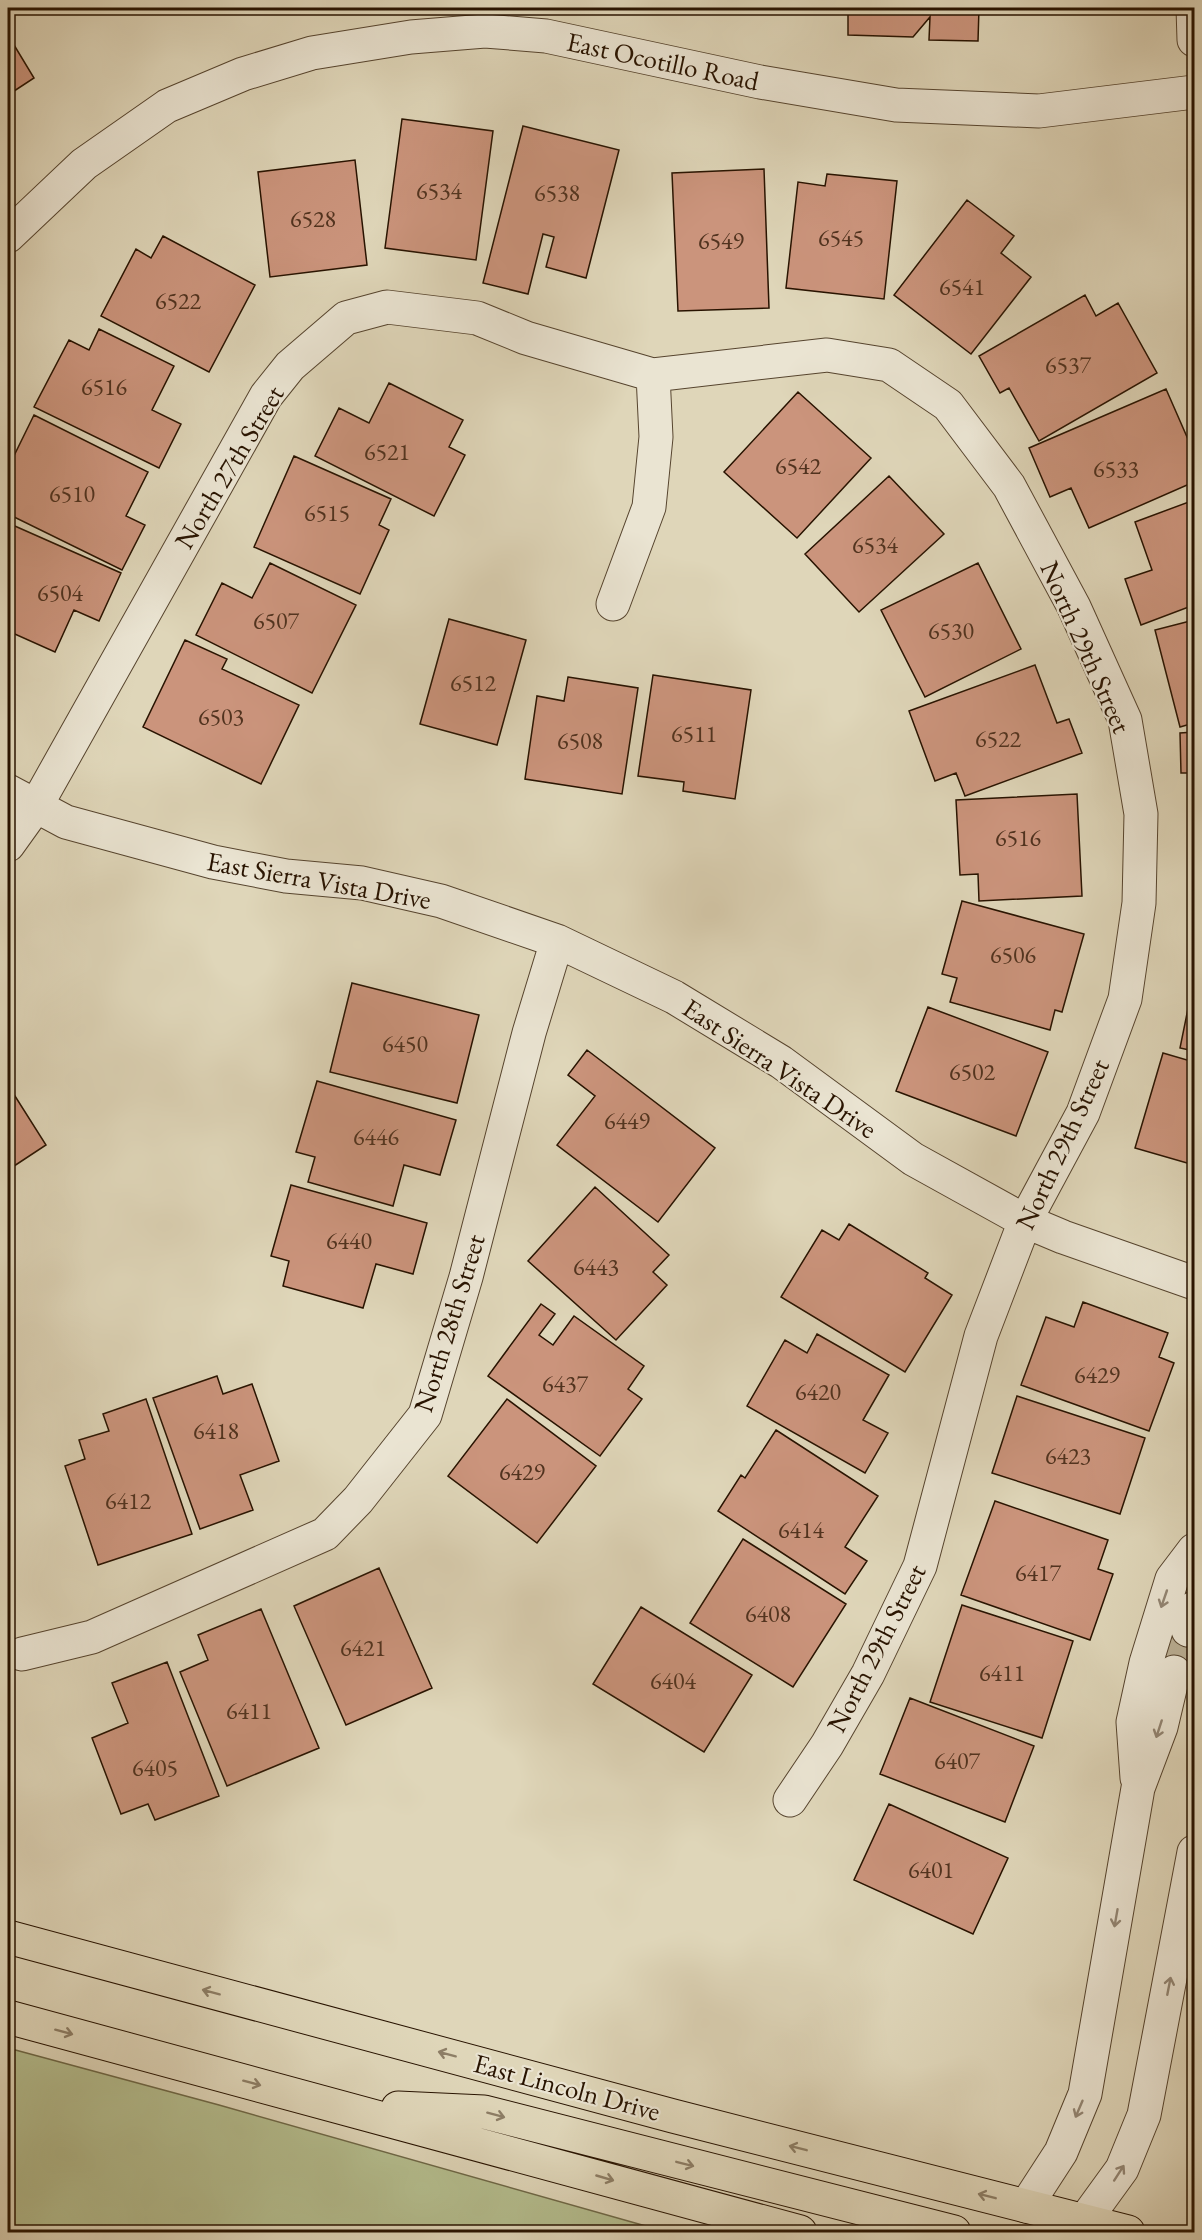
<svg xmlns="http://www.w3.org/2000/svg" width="1202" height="2240" viewBox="0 0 1202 2240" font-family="'EB Garamond',serif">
<rect width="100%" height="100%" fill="#dfd6b9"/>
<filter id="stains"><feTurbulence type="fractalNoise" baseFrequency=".00333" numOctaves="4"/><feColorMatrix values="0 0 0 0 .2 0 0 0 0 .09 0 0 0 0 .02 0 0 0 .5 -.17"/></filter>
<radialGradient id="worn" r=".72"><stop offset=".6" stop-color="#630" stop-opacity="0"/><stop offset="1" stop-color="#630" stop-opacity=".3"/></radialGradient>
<!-- green -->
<path fill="#b4bd8e" stroke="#6e6847" stroke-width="1.5" d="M8 2048 219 2105 667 2232H8Z"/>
<!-- building -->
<path fill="#cb947c" stroke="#281300" stroke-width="1.5" d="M851 8H979L978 41 929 40 930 17 913 37 848 35V11Z
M8 35 34 78 8 95Z
M402 119 493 131 476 260 385 248Z
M523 126 619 150 586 278 546 267 554 237 543 234 528 294 483 283Z
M355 160 367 265 270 277 258 172Z
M764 169 769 308 678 311 672 173Z
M827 174 897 181 884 299 786 288 798 182 825 186Z
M967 200 1014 236 1001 253 1031 277 971 354 894 295Z
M163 236 255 285 209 372 101 316 136 249 151 258Z
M1085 295 1096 316 1118 303 1157 373 1039 441 1009 388 1000 393 979 356Z
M99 329 174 366 152 410 181 424 159 468 34 407 69 340 89 350Z
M389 383 463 420 449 447 465 455 434 516 315 456 339 408 369 423Z
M1166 389 1194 453V482L1089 528 1071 488 1050 497 1029 448Z
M798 392 871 458 797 538 724 472Z
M34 415 148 472 126 516 145 525 122 570 8 514V468Z
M294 456 391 499 379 525 389 530 360 594 254 547Z
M889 476 944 534 859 612 805 554Z
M1194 500V605L1141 625 1125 579 1152 570 1135 522Z
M8 523 121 573 99 621 74 610 55 652 8 631Z
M270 563 356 605 312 693 196 635 222 583 252 598Z
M978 563 1021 649 925 697 881 610Z
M449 619 526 640 497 745 420 724Z
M1194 620V723L1180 727 1155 630Z
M185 640 227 659 222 669 299 705 261 784 143 727Z
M1035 665 1057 723 1069 719 1082 753 965 796 956 773 935 781 909 711Z
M653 675 751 690 735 799 683 791 684 782 638 776Z
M568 677 638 688 622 794 525 779 537 696 564 701Z
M1194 732V834L1192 773H1181L1180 733Z
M1077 794 1082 896 979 901 978 874 960 875 956 800Z
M962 901 1084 934 1062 1012 1055 1010 1050 1030 950 1002 957 978 942 974Z
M1194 979V1051L1180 1048Z
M352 983 479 1015 457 1103 330 1072Z
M928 1007 1048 1052 1016 1136 896 1091Z
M587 1050 715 1148 658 1222 557 1145 595 1096 568 1075Z
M1163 1053 1194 1062V1165L1135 1148Z
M317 1081 456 1120 440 1175 404 1165 393 1206 308 1182 315 1157 296 1152Z
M8 1085 46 1145 8 1170Z
M291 1185 427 1223 413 1274 376 1264 363 1308 283 1286 289 1261 271 1256Z
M595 1187 669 1255 653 1272 667 1285 616 1340 528 1261Z
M849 1224 928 1273 925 1278 952 1295 905 1372 781 1297 822 1230 839 1240Z
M1083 1302 1168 1333 1159 1357 1174 1363 1149 1431 1021 1385 1046 1317 1074 1327Z
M541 1304 555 1314 539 1335 553 1345 574 1316 644 1366 628 1389 642 1399 600 1456 488 1376Z
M817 1334 889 1375 863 1420 888 1433 865 1473 747 1406 785 1340 807 1353Z
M217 1376 223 1394 252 1384 279 1461 240 1475 253 1510 200 1529 153 1398Z
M1017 1396 1145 1438 1120 1514 992 1473Z
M146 1399 192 1534 98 1565 65 1466 85 1459 79 1440 109 1431 103 1414Z
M507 1399 596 1466 537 1543 448 1476Z
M776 1430 878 1496 845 1547 867 1561 845 1594 718 1511 741 1475 745 1478Z
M995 1501 1108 1540 1098 1569 1113 1574 1090 1640 961 1595Z
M743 1539 846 1604 793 1687 690 1623Z
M379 1568 432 1688 346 1725 294 1606Z
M962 1605 1073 1641 1042 1738 930 1702Z
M641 1607 752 1675 704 1752 593 1684Z
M261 1609 319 1748 227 1786 180 1672 208 1660 198 1635Z
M1169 1625 1194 1632V1678L1156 1667Z
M167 1662 219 1796 155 1820 148 1804 121 1814 92 1738 128 1723 112 1683Z
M910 1698 1034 1746 1005 1822 880 1774Z
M889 1804 1008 1858 973 1934 854 1880Z"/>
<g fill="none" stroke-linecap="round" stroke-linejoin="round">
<!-- minor-tunnel -->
<path stroke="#baaf94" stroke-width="33" stroke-dasharray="33 16" stroke-linecap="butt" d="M1174 1672 1188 1630"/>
<!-- minor casing -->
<g stroke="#56442e" stroke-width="35">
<path id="minor" d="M1193 8 1194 40
M8 236 84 164 167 106 243 74 312 53 411 37 485 31 546 36 760 82 896 105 1039 111 1194 92
M613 604 649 507 656 437 653 375
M8 791 66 822 213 862 286 876 362 883 441 901 557 941 674 997 781 1062 913 1159 1025 1221 1063 1237 1194 1283
M8 845 36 806 266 396 290 366 346 318 387 307 477 318 526 338 653 375 827 355 889 365 948 405 1009 486 1074 607 1125 720 1141 814 1139 903 1125 999 1083 1113 1025 1221 981 1336 920 1566 868 1674 827 1745 790 1800
M1188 1630 1194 1608
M22 1654 92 1637 325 1534 358 1500 425 1415 466 1277 529 1033 557 941
M1137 1778 1133 1722 1146 1663 1172 1579 1194 1550
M1026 2206 1061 2152 1085 2094 1138 1788 1161 1727 1174 1672
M1085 2220 1122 2169 1144 2115 1194 1852"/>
</g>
<!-- major casing -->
<g stroke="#281300" stroke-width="35">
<path id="major" d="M8 1937 673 2116 1128 2232
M8 2017 800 2232
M398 2108 484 2112 954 2232"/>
</g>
<!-- minor -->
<use href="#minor" stroke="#eae4d2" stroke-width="33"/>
<!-- major -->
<use href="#major" stroke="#dfd6b9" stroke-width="33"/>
</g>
<!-- one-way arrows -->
<defs><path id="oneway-shaft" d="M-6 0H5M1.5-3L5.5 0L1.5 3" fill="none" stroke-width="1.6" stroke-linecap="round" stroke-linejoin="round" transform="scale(1.5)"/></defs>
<g stroke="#938674">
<use href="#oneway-shaft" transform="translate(1164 1599) rotate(109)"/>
<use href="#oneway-shaft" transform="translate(1159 1729) rotate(108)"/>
<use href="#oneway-shaft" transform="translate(1116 1918) rotate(100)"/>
<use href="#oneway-shaft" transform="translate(1169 1986) rotate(-79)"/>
<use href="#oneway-shaft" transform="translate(1079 2109) rotate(113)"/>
<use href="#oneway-shaft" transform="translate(1119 2173) rotate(-57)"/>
</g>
<g stroke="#8d7e66">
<use href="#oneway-shaft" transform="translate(211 1992) rotate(-165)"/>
<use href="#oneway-shaft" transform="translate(64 2032) rotate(15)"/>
<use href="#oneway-shaft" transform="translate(447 2054) rotate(-165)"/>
<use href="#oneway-shaft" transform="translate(252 2083) rotate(15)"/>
<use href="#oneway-shaft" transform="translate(496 2115) rotate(15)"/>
<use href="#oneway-shaft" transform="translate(798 2148) rotate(-166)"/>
<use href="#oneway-shaft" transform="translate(685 2164) rotate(14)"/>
<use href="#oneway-shaft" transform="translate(605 2178) rotate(16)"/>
<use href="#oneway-shaft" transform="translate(987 2196) rotate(-166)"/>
</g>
<g text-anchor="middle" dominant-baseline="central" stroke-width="4.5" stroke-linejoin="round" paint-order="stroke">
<!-- number labels -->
<g font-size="24" fill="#51331f">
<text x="439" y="190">6534</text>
<text x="557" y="192">6538</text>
<text x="313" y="218">6528</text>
<text x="841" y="237">6545</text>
<text x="721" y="240">6549</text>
<text x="962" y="286">6541</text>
<text x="178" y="300">6522</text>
<text x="1068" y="364">6537</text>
<text x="104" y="386">6516</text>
<text x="387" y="451">6521</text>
<text x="798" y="465">6542</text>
<text x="1116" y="468">6533</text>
<text x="72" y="493">6510</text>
<text x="327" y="512">6515</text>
<text x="875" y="544">6534</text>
<text x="60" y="592">6504</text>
<text x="276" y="620">6507</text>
<text x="951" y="630">6530</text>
<text x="473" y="682">6512</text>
<text x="221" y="716">6503</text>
<text x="694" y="733">6511</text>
<text x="998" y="738">6522</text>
<text x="580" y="740">6508</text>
<text x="1018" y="837">6516</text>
<text x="1013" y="954">6506</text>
<text x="405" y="1043">6450</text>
<text x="972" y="1071">6502</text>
<text x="627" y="1120">6449</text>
<text x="376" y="1136">6446</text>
<text x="349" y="1240">6440</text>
<text x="596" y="1266">6443</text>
<text x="1097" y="1374">6429</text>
<text x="565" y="1383">6437</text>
<text x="818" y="1391">6420</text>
<text x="216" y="1430">6418</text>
<text x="1068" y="1455">6423</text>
<text x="522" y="1471">6429</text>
<text x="128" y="1500">6412</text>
<text x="801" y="1529">6414</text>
<text x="1038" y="1572">6417</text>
<text x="768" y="1613">6408</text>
<text x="363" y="1647">6421</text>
<text x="1002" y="1672">6411</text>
<text x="673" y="1680">6404</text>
<text x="249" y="1710">6411</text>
<text x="957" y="1760">6407</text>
<text x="155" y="1767">6405</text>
<text x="931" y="1869">6401</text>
</g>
<!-- street labels -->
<g font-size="27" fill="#281300" stroke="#eae4d2">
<text transform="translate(663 61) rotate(12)">East Ocotillo Road</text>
<text transform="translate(229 467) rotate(-59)">North 27th Street</text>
<text transform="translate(1086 647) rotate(66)">North 29th Street</text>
<text transform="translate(319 880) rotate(10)">East Sierra Vista Drive</text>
<text transform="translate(780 1068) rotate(34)">East Sierra Vista Drive</text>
<text transform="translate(1062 1144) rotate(-65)">North 29th Street</text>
<text transform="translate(449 1323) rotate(-73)">North 28th Street</text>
<text transform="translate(876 1648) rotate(-63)">North 29th Street</text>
<text transform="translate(567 2087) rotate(15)">East Lincoln Drive</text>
</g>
</g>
<!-- margin -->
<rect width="1202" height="2240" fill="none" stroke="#dfd6b9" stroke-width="30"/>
<rect x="9" y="9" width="1184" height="2222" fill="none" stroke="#281300" stroke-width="3"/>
<rect x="15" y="15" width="1172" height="2210" fill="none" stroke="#281300" stroke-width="1.5"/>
<rect width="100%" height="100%" filter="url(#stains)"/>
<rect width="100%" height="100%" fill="url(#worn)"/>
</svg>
